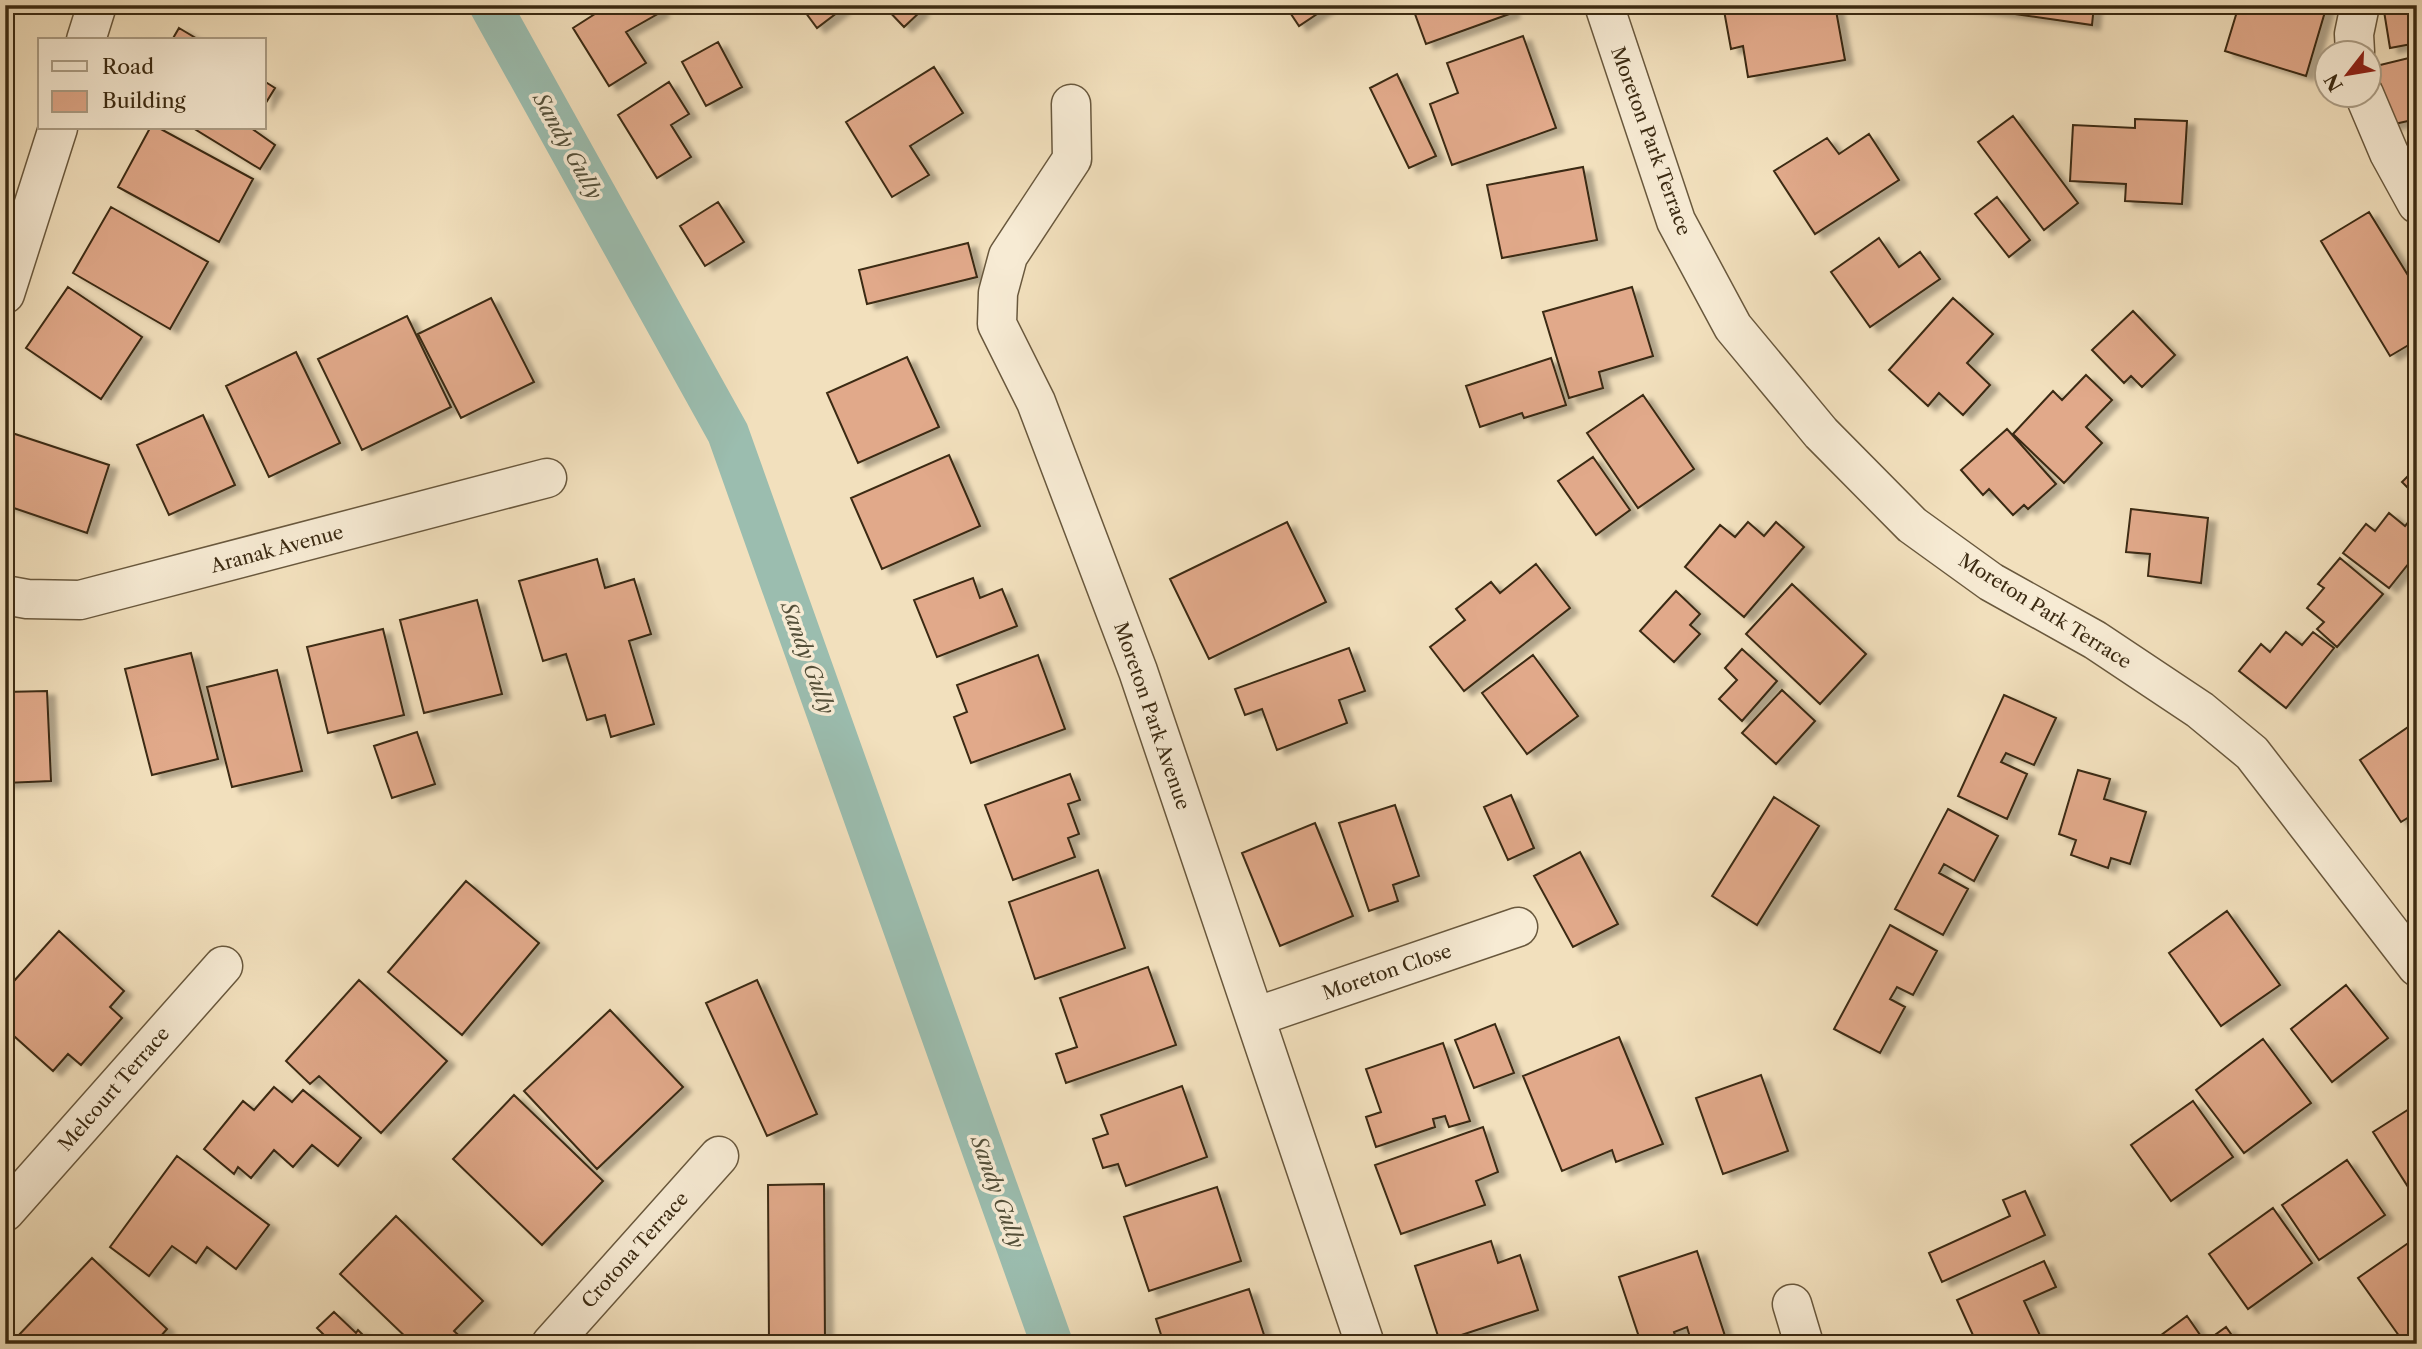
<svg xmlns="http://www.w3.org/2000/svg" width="2422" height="1349" viewBox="0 0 2422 1349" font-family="'Libre Caslon Text',serif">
<defs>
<filter id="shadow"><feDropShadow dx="8" dy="4.5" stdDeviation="2" flood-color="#0004"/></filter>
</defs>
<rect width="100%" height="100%" fill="#f2e0bd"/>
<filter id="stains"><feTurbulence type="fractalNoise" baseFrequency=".00286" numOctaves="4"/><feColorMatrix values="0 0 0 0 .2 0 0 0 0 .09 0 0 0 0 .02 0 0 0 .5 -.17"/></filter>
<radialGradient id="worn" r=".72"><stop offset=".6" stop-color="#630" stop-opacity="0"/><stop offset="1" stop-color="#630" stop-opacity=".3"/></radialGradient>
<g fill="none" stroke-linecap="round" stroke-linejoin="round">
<!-- canal -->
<path stroke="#9bbdaf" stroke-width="42" d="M490 5 728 433 1052 1344"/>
</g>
<!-- building -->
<path fill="#e1a98a" stroke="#3b2a12" stroke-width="2" filter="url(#shadow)" d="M609 5H658L661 12 626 32 646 63 609 86 573 28Z
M800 5H839L842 9 817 28Z
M883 5H915L921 11 904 27Z
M1285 5H1329V6L1299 26Z
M1439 5H1510L1512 13 1426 44 1415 14Z
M1723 5H1835L1845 60 1748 77 1743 46 1731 49Z
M1952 5H2094L2092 25Z
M2239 5H2327L2306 76 2225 51Z
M2383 5H2417V43L2390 48Z
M179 28 199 40H172Z
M1523 36 1556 128 1452 165 1430 104 1458 93 1447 63Z
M718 42 742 87 706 106 682 62Z
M2417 56V119L2390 125 2376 66Z
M934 67 963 113 910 146 929 175 892 197 846 122Z
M1397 74 1436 156 1409 168 1370 88Z
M264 81 275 88 264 106Z
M669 82 689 114 671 125 691 157 657 178 618 115Z
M2013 116 2078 203 2044 230 1978 142Z
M2135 119 2187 121 2182 204 2125 201 2126 184 2070 181 2073 125 2135 128Z
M150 128H159L253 179 219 242 118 187Z
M193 128H251L275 145 260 169Z
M1869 134 1899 180 1815 234 1774 171 1827 138 1839 154Z
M1583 167 1597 240 1502 258 1487 185Z
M1997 197 2030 240 2009 257 1975 214Z
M718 202 744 242 705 266 680 226Z
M111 207 208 262 170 329 73 273Z
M2369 212 2417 290V340L2390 356 2321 241Z
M1879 238 1899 267 1920 252 1940 279 1870 327 1831 272Z
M968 243 977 277 867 304 859 270Z
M68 287 142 337 101 399 26 348Z
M1632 287 1653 356 1599 372 1603 388 1569 398 1543 312Z
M491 298 534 382 461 418 418 334Z
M1953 298 1993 334 1967 363 1990 385 1963 415 1939 393 1928 406 1889 370Z
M2133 311 2175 355 2142 387 2131 376 2124 383 2092 350Z
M407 316 451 407 362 450 318 359Z
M296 352 340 443 269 477 226 386Z
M907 357 939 427 858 463 827 393Z
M1551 358 1566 405 1524 418 1522 413 1480 427 1466 386Z
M2086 375 2112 400 2086 427 2102 443 2064 483 2013 434 2053 391 2062 400Z
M1643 395 1694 469 1638 508 1587 433Z
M203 415 235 485 169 515 137 445Z
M2007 429 2056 484 2028 509 2024 505 2013 515 1989 489 1983 495 1961 470Z
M9 432 109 465 87 533 5 505V442Z
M949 455 980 526 882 569 851 498Z
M1593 457 1630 510 1596 535 1558 481Z
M2417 467V497L2402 482Z
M2131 509 2208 518 2201 583 2148 576 2150 554 2126 552Z
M2417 511V553L2389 588 2343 553 2366 524 2375 531 2389 513 2405 526Z
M1287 522 1326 602 1209 659 1170 579Z
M1748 522 1764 536 1776 522 1804 547 1744 617 1685 567 1720 525 1735 537Z
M2340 558 2383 594 2337 647 2317 629 2324 622 2307 608 2324 588 2318 584Z
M597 559 605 588 634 579 651 634 629 641 654 724 611 737 605 715 587 720 566 654 543 661 519 581Z
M1536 564 1570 608 1464 691 1430 647 1465 620 1456 609 1491 582 1500 593Z
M973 578 980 598 1002 589 1017 626 937 657 914 600Z
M1792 584 1866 654 1820 704 1746 634Z
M1676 591 1700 614 1690 625 1700 634 1674 662 1640 631Z
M477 600 502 694 424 713 400 620Z
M383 629 404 715 328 733 307 647Z
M2286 632 2302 645 2313 632 2334 648 2286 708 2239 671 2261 644 2270 652Z
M1349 648 1365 691 1339 700 1347 723 1277 750 1262 709 1245 715 1235 689Z
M1742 649 1777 681 1742 721 1719 699 1737 680 1725 668Z
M191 653 218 759 152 775 125 669Z
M1038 655 1065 729 971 763 954 717 967 712 957 685Z
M1533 655 1578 716 1527 754 1482 693Z
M277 670 302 771 232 787 207 687Z
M1782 690 1815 721 1776 764 1742 733Z
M47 691 51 781 5 783V692Z
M2004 695 2056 718 2034 765 2006 753 2001 762 2027 774 2007 819 1958 796Z
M2417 721V812L2401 822 2360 760Z
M417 732 435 784 392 798 374 746Z
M2078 770 2110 779 2104 799 2146 812 2130 864 2111 858 2108 868 2071 855 2076 840 2059 834Z
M1070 774 1080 800 1068 804 1079 834 1068 838 1075 857 1013 880 985 805Z
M1511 795 1534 848 1508 860 1484 807Z
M1774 797 1819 826 1757 925 1712 896Z
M1395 805 1419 876 1393 885 1398 901 1369 911 1339 823Z
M1948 809 1998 836 1974 881 1944 864 1939 873 1968 889 1943 935 1895 909Z
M1315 823 1353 916 1280 946 1242 853Z
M1580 852 1618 924 1573 947 1534 876Z
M1098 870 1125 948 1035 979 1009 902Z
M466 881 539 943 462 1035 388 972Z
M2227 911 2280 985 2221 1026 2169 953Z
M1890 925 1937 951 1913 995 1897 987 1890 999 1905 1007 1880 1053 1834 1029Z
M59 931 124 991 110 1007 122 1018 81 1065 68 1054 53 1071 5 1028V991Z
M1148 967 1176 1045 1066 1083 1056 1054 1077 1047 1060 998Z
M359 980 447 1061 381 1133 319 1076 310 1084 286 1061Z
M757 980 817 1114 767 1136 706 1003Z
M2346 985 2388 1038 2332 1082 2291 1029Z
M610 1010 683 1087 597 1169 524 1091Z
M1495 1024 1514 1073 1474 1088 1455 1040Z
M1619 1037 1663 1144 1616 1162 1612 1150 1562 1171 1523 1076Z
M2263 1039 2311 1103 2244 1153 2196 1090Z
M1443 1043 1470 1121 1449 1127 1445 1116 1433 1119 1435 1127 1376 1147 1366 1117 1381 1112 1366 1069Z
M1761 1075 1788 1151 1723 1174 1696 1098Z
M1182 1086 1207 1157 1126 1186 1118 1164 1103 1168 1093 1139 1108 1134 1101 1115Z
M274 1087 292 1102 303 1090 361 1138 338 1166 312 1145 293 1167 274 1150 251 1178 238 1167 234 1174 204 1149 243 1101 254 1110Z
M514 1095 603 1181 542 1245 453 1159Z
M2193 1101 2233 1157 2171 1201 2131 1145Z
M2417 1104V1185L2410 1190 2373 1132Z
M1483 1127 1498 1172 1476 1181 1485 1205 1401 1234 1375 1165Z
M177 1156 269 1225 236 1269 207 1247 196 1263 172 1246 149 1276 110 1247Z
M2347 1160 2385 1215 2319 1260 2282 1205Z
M824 1184 825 1344H769L768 1185Z
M1217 1187 1241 1261 1149 1291 1124 1217Z
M2025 1191 2045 1235 1942 1282 1929 1253 2010 1216 2003 1200Z
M2273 1208 2312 1263 2248 1309 2209 1254Z
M396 1216 483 1301 454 1331 468 1344H413L340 1274Z
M2414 1239 2417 1243V1330L2402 1340 2358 1278Z
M1491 1241 1498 1263 1520 1255 1538 1310 1440 1342 1415 1266Z
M1697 1251 1726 1339 1712 1344H1692L1687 1327 1674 1332 1678 1344H1649L1648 1341 1641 1343 1619 1277Z
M92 1258 167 1329 154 1344H22L16 1338Z
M2044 1261 2056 1287 2024 1301 2044 1344H1977L1957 1300Z
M1249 1289 1267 1344H1164L1156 1319Z
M334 1312 356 1333 358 1330 372 1344H333L317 1328Z
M2187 1316 2205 1342 2226 1327 2238 1344H2149Z"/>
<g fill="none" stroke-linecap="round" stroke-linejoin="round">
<!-- minor casing -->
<g stroke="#69583d" stroke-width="41">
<path id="minor" d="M1604 5 1676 221 1733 327 1821 433 1912 525 1991 582 2095 640 2200 710 2252 753 2417 967
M86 40 97 5
M2355 52 2354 34 2360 5
M2364 94 2389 153 2417 204
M1071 104 1072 159 1008 256 998 293 997 324 1036 402 1138 671 1365 1344
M5 294 58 128
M5 595 27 599 80 600 547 478
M1255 1017 1518 927
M5 1212 223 966
M1792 1304 1804 1344
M551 1344 719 1156"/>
</g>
<!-- minor -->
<use href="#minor" stroke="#f7ebd4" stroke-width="38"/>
</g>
<g text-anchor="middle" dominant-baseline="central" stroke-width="7" stroke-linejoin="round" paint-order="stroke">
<!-- street labels -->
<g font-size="19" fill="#3b2a12" stroke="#f7ebd4">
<text transform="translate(1651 141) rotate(70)">Moreton Park Terrace</text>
<text transform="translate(277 549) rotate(-15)">Aranak Avenue</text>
<text transform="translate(2045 611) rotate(32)">Moreton Park Terrace</text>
<text transform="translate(1152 716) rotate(71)">Moreton Park Avenue</text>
<text transform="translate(1387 972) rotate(-19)">Moreton Close</text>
<text transform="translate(114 1089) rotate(-49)">Melcourt Terrace</text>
<text transform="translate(635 1250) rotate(-48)">Crotona Terrace</text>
</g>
<!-- water labels -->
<g font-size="21" font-style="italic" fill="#534f39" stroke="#f7ebd4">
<text transform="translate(568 146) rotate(61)">Sandy Gully</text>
<text transform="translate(808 658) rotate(70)">Sandy Gully</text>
<text transform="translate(998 1192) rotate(70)">Sandy Gully</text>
</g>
</g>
<!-- margin -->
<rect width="2422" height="1349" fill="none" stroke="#f2e0bd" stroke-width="28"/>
<rect x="7" y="7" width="2408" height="1335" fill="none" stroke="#3b2a12" stroke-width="3.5"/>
<rect x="14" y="14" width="2394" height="1321" fill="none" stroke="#3b2a12" stroke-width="2"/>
<!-- legend -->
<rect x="38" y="38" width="228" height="91" fill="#f7ebd4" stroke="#ac9e86" stroke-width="2"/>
<rect x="52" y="61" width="35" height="10" fill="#f7ebd4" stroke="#ac9e86" stroke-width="2"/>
<text x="102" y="74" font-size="21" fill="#3b2a12">Road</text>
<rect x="52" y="91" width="35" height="21" fill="#e1a98a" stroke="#ac9e86" stroke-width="2"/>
<text x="102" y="108" font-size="21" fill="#3b2a12">Building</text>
<!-- north arrow -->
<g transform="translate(2348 74) rotate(239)"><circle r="33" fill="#f7ebd4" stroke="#ac9e86" stroke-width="2"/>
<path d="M0-5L12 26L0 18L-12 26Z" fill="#8f2418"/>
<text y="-10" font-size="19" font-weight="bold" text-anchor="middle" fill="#3b2a12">N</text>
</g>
<rect width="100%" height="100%" filter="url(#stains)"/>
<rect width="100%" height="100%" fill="url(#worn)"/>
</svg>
